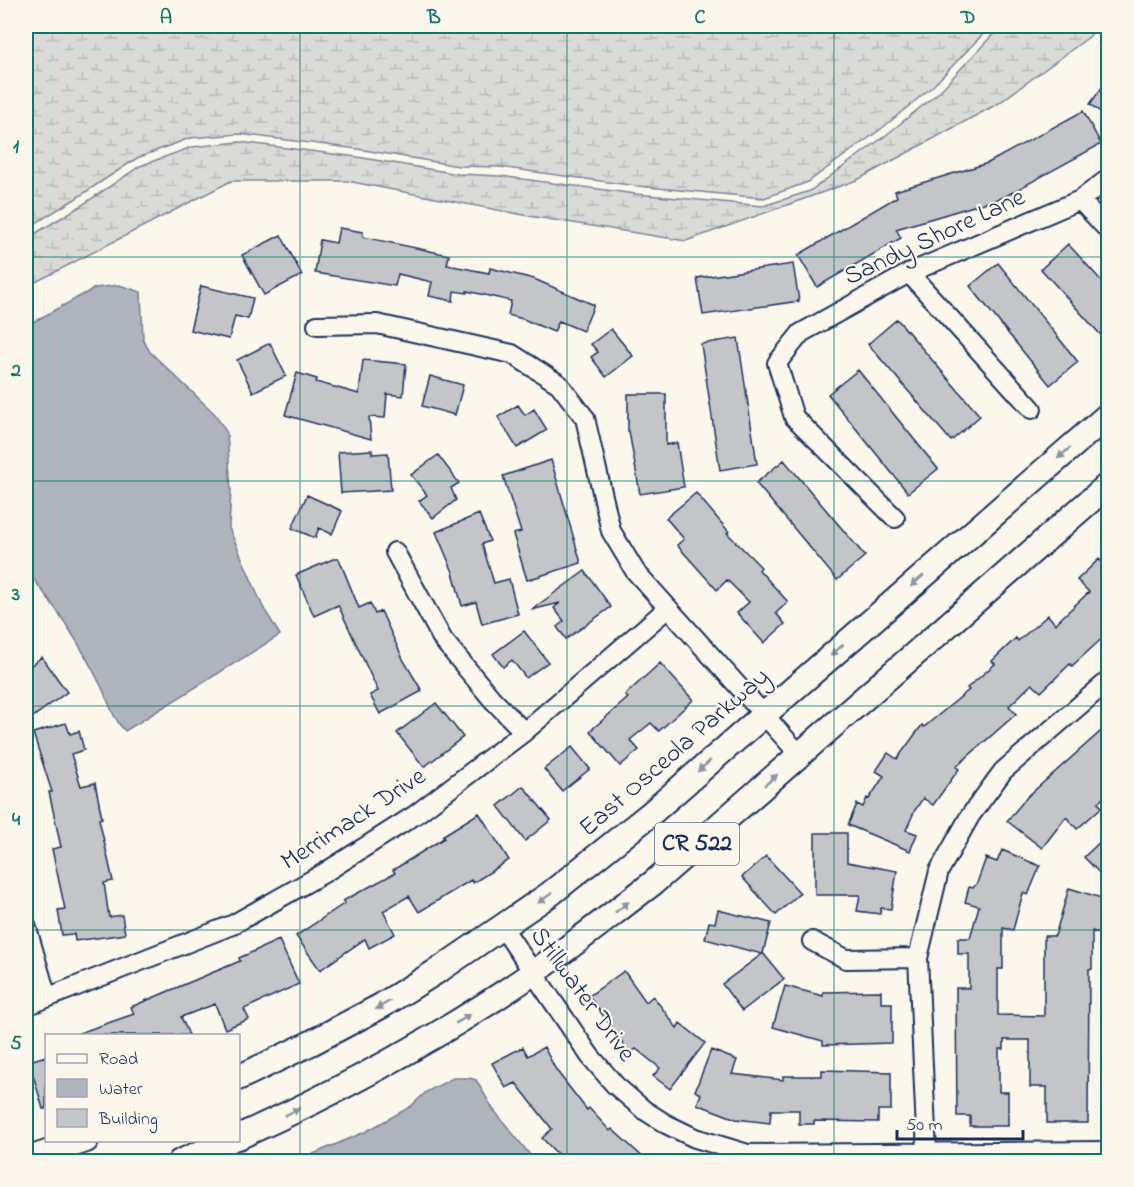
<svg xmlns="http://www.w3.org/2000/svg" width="1134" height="1187" viewBox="0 0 1134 1187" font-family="'Indie Flower',sans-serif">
<defs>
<pattern id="wetland-marsh" width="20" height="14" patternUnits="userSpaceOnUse" patternTransform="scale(1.5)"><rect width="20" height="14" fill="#dadad7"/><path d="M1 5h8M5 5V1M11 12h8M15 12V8" fill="none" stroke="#babbbb"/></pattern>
</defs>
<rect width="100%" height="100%" fill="#fbf7ec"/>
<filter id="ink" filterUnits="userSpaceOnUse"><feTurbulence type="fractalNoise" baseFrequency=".0167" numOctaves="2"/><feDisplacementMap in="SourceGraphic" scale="12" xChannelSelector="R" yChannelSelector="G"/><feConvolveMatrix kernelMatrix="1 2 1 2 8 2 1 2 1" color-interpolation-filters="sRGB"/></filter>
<g filter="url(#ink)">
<!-- wetland -->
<path fill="url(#wetland-marsh)" stroke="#7a849a" stroke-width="1.5" d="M26 26H991L933 86 881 129 808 182 764 198 637 186 500 167 459 166 358 149 239 134 190 138 137 158 75 199 26 229Z
M1001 26H1097L1089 37 999 103 857 180 686 241 529 216 347 181H231L26 287V239L79 207 140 166 192 147 239 142 357 157 458 174 500 176 636 194 763 206 810 191 885 136 938 93Z"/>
<!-- water -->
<path fill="#afb3bb" stroke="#747e96" stroke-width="1.5" d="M119 285 141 292 143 340 150 352 215 414 227 433 231 490 229 528 263 607 280 635 125 731C113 719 109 702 101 686 81 645 55 605 26 570V326L95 288Z
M453 1078H469L476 1080 493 1109 535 1161H297L367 1131 410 1107 426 1092Z"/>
<!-- building -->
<path fill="#c3c5c9" stroke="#1b2f5e" stroke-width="1.5" d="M1108 79V118L1090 104Z
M1083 111 1101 144 1004 197 896 229 901 238 817 287 798 255 897 197 895 191 988 163Z
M339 228 363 232V237L449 255 447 265 489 273 490 268 534 279 594 305 583 331 559 321 554 332 523 319 508 315 511 301 467 291V293L454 291 453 301 429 296 432 282 398 274 395 286 315 273 320 240 336 243Z
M281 235 302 275 264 295 242 255Z
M1068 244 1108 288V343L1041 269Z
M998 263 1078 362 1050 385 970 286Z
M793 264 799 301 703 315 697 278Z
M201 286 253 298 248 319 235 316 229 339 190 330Z
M897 319 980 416 951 441 868 344Z
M611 329 633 356 606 377 591 357 598 352 591 344Z
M738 338 757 464 720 470 701 344Z
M270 343 286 376 253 392 237 360Z
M363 360 406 364 403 396 387 394 385 418 369 417 371 439 285 415 297 373 317 379 316 382 359 394Z
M858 370 938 469 908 493 828 394Z
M430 376 463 385 455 415 422 406Z
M628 394H666V445L677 443 684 487 640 494 629 431H628Z
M518 405 525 415 534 409 547 430 517 448 498 417Z
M372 450V454L388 453 391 490 341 493 338 452Z
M438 455 459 483 451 488 456 500 433 518 419 501 427 495 411 475Z
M551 460 581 563 527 580 513 534 521 532 503 476Z
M784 460 865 556 837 580 756 483Z
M696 493 729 532 727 533 761 567 759 570 788 602 776 613 785 624 764 643 737 613 749 602 727 580 717 590 677 545 684 539 666 518Z
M307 495 342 511 332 534 319 528 315 538 292 528Z
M479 514 490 541 482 544 494 583 509 579 518 614 482 624 476 602 462 606 453 572 436 532Z
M333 559H339L359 608 370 603 375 614 381 611 404 661 422 691 380 714 370 695 378 691 338 605 314 616 296 575Z
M1099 559 1108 569V633L1072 666 1070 664 1041 692 1032 684 1009 706 1016 714 956 767 959 769 933 805 923 798 915 810 906 830 917 834 910 851 848 825 857 804 863 807 867 798 869 799 884 776 876 771 888 753 897 759 922 725 924 727 969 690 967 688 995 664 992 661 1016 638 1018 641 1048 615 1055 624 1089 592 1077 580Z
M585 571 611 607 566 639 557 627 564 621 554 608 560 603 531 610Z
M524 631 548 662 526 678 512 660 503 667 493 654Z
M42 657 67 692 26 722V669Z
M660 663 693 700 659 731 651 723 630 740 639 750 620 766 590 731 628 698 625 695Z
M436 703 463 737 424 767 397 733Z
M66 723 70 734 79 731 84 750 71 754 81 786 95 783 102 818 99 819 113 881 104 883 109 917 122 915 125 934 75 941 74 934 62 935 58 910 65 909 52 849 61 847 49 792H52L33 733Z
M1108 725V793L1098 803 1102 807 1077 829 1066 817 1042 848 1007 821 1027 797Z
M572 747 590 769 562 791 544 769Z
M523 786 551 820 525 841 498 806Z
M479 813 509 860 473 883 471 880 419 912 409 896 383 911 395 934 369 948 365 939 320 970 296 936 345 903 343 901 395 873 393 870 444 838 442 836Z
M815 833H847V862L897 871 891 909 881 908 880 914 857 911 860 895H815Z
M1108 834V882L1084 857Z
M1002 850 1040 866 1028 895 1023 893 1013 930 1003 928V969H998V1015L1044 1016V936H1055L1069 888 1108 900V936L1092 931V969H1089L1088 1123H1047V1087H1030V1040H1004V1049H999V1092H1008V1126H970V1116H957L956 988H969V954H958V938H970L979 906 965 902 969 887 973 888 977 883 986 858 997 862Z
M766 856 800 893 776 915 742 877Z
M718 910 771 923 763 953 784 979 742 1011 722 984 762 954 705 939 709 922 715 923Z
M279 940 299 984 244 1009 249 1019 225 1029 215 1004 181 1017 189 1035H79V1033L134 1014 131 1007 240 961 239 958Z
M624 971 646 1002 653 996 677 1028 680 1023 705 1043 670 1089 653 1076 660 1068 636 1049 630 1053 589 996Z
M785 986 823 996V992L881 991V1003H892V1043L823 1045V1041L773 1027Z
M523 1047 528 1056 544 1047 556 1070 587 1110 589 1108 610 1131 612 1129 647 1161H564L542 1138 552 1129 516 1083 506 1088 492 1063Z
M711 1050 737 1060 732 1074 783 1080V1076H822V1070L891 1072V1110H878V1122L814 1121V1124H799V1110H771L770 1123 736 1119 697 1104 701 1094 695 1091Z
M46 1056V1109H43L29 1061Z"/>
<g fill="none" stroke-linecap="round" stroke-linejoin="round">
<!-- minor casing -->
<g stroke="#1b2f5e" stroke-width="22">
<path id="minor" d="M1080 200 1108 230
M909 273 1032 409
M317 325 377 324 512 354 559 384 585 418 611 531 635 571 800 755
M895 518 794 417 777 363 801 333 909 273 1080 200 1108 179
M395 552 443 640 492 699 524 732
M26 925 47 998
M503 928 590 1056 615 1085 644 1110 666 1124 695 1138 748 1154 1108 1151
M812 941 846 959 918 958
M26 1006 232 925 324 873 415 815 524 732 668 608
M927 1153 918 958 939 871 970 816 1003 771 1108 681"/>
</g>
<!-- major casing -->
<g stroke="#1b2f5e" stroke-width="28">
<path id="major" d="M238 1078 311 1043 381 1006 442 968 550 894 649 815 1108 415
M238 1137C341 1091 440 1037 533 973 574 945 613 913 653 883L1108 485
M26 1160 86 1140
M180 1162 230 1140"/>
</g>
<!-- minor -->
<use href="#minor" stroke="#fbf7ec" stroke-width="18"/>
<!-- major -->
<use href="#major" stroke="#fbf7ec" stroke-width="24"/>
</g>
<!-- one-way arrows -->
<defs><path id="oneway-solid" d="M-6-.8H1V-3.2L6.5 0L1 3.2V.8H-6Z" transform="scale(1.5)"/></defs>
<g fill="#8b93a5">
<use href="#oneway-solid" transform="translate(1064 453) rotate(139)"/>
<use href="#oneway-solid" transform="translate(917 581) rotate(139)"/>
<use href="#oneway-solid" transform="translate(837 650) rotate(139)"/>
<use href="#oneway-solid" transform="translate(704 766) rotate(139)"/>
<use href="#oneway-solid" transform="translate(771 780) rotate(-41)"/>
<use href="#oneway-solid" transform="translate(545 898) rotate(144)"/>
<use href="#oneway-solid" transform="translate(622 907) rotate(-38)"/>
<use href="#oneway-solid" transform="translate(383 1005) rotate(150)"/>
<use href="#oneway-solid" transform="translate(463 1019) rotate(-31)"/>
<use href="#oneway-solid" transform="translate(292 1112) rotate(-26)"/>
</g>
</g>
<!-- grid -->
<path fill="none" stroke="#0f766e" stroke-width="1.5" stroke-opacity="0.55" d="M300 26V1162M567 26V1162M834 26V1162M26 257H1108M26 481H1108M26 706H1108M26 930H1108"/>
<g text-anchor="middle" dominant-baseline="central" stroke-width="4.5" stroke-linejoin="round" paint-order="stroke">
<!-- shield labels -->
<rect fill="#fbf7ec" stroke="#5e6b89" stroke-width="1.5" x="655" y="823" width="84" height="42" rx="4.5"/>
<g font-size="24" font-weight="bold" fill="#1b2f5e">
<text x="697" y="844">CR 522</text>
</g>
<!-- street labels -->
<g font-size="26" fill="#1b2f5e" stroke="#fbf7ec">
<text transform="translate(935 238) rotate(-25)">Sandy Shore Lane</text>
<text transform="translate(675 753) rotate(-41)">East Osceola Parkway</text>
<text transform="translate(354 820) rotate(-33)">Merrimack Drive</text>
<text transform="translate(582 995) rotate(54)">Stillwater Drive</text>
</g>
</g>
<!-- margin -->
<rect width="1134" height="1187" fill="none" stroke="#fbf7ec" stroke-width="66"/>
<!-- legend -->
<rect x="45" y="1034" width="195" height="108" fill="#fbf7ec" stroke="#a1a7b3" stroke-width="1.5"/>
<rect x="57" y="1054" width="30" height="9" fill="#fbf7ec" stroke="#a1a7b3" stroke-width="1.5"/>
<text x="99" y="1064" font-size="18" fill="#1b2f5e">Road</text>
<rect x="57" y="1079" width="30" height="18" fill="#afb3bb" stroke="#a1a7b3" stroke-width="1.5"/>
<text x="99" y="1094" font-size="18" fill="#1b2f5e">Water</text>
<rect x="57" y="1109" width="30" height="18" fill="#c3c5c9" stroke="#a1a7b3" stroke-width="1.5"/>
<text x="99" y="1124" font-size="18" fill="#1b2f5e">Building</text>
<!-- scale -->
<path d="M897 1130v9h126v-9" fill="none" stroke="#1b2f5e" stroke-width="3"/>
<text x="906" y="1130" font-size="18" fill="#1b2f5e" stroke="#fbf7ec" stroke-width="4.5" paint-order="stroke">50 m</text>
<rect x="33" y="33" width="1068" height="1121" fill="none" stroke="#0f766e" stroke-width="2"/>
<g font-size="20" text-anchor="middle" font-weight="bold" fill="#0f766e">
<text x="166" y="23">A</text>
<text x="434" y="23">B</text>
<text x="700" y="23">C</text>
<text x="968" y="23">D</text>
<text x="16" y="152">1</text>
<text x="16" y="376">2</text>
<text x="16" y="600">3</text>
<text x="16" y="825">4</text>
<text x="16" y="1049">5</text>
</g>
</svg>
